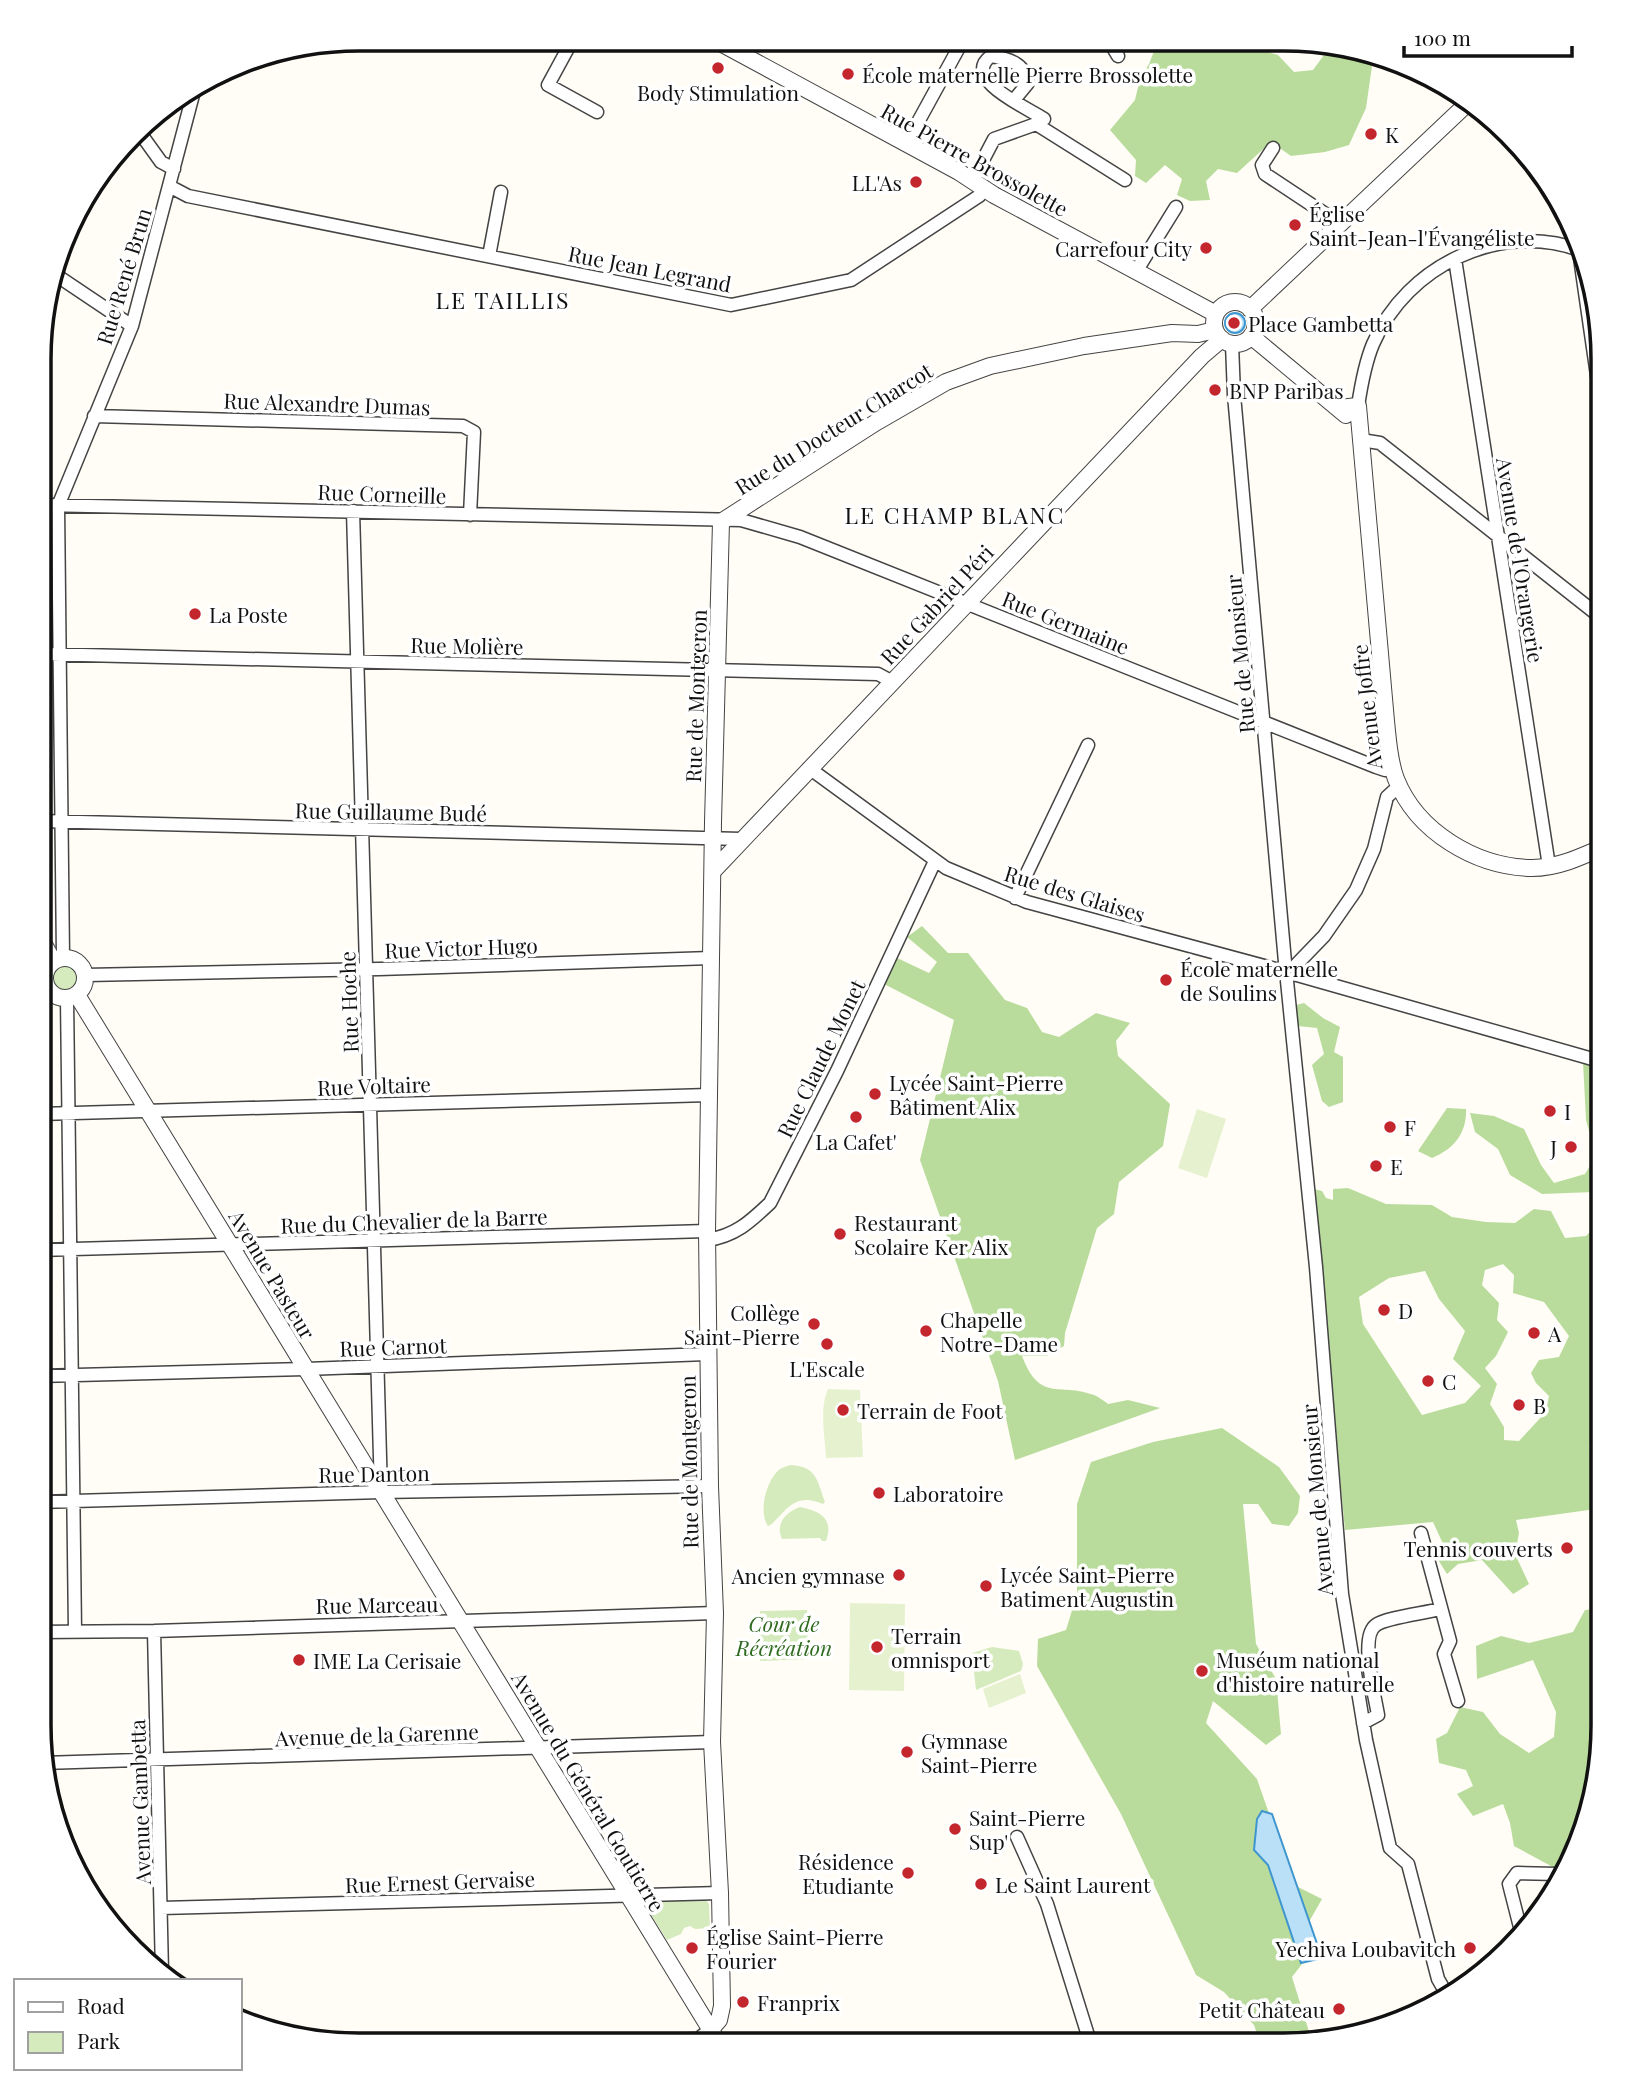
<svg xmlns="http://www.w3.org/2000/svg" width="1642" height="2084" viewBox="0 0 1642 2084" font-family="'Playfair Display',serif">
<rect width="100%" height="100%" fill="#fffdf5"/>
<!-- green -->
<path fill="#d5ebbd" d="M53 978a13 13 0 1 1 26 0a13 13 0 1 1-26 0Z
M791 1465C817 1467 817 1480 825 1502L823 1504C796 1493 789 1507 772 1524L768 1526C758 1512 766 1480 780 1469 783 1467 787 1466 791 1465Z
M800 1507C821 1511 834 1519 826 1541H822L820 1538 782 1539C775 1523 786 1512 800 1507Z
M807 1610 808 1659 760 1661V1611Z
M992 1647 1019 1651 1023 1664 1021 1671 976 1690 972 1653Z
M705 1899 709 1904 710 1928 695 1929 690 1926 684 1928 681 1934 667 1940 646 1907 651 1902Z"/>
<!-- forest -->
<path fill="#b9dc9c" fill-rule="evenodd" d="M1158 41H1250L1251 47 1278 55 1294 72 1313 70 1332 44 1373 59 1366 108 1349 145 1325 152 1291 156 1271 142 1237 173 1218 169 1206 181 1210 200 1190 201 1177 195 1182 179 1165 165 1146 183 1135 176 1136 160 1110 130 1135 100 1140 79 1149 64Z
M922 926 948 953H968L1005 1000 1027 1008 1042 1032 1059 1037 1096 1013 1130 1023 1116 1041 1118 1056 1170 1104 1163 1146 1119 1182 1114 1214 1097 1228 1065 1333 1064 1346 1047 1356H1022C1040 1403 1058 1382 1094 1395 1099 1397 1104 1401 1108 1404L1128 1400 1160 1408 1015 1460 998 1381 920 1160 954 1020 884 984 895 957 929 973 937 962 907 937Z
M1304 1003 1323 1018 1340 1027 1334 1052 1343 1057V1102L1329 1107 1322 1101 1312 1065 1324 1054 1317 1028 1298 1026 1296 1005Z
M1583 1062 1603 1074V1401L1600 1402 1603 1425V1508L1516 1520 1519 1533 1515 1554 1529 1584 1513 1594 1482 1560 1458 1564 1447 1574 1437 1558 1445 1548 1433 1522 1345 1530 1313 1189 1322 1191 1326 1198 1333 1200V1189L1348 1188 1386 1204 1432 1205 1452 1217 1486 1222 1515 1223 1534 1209 1551 1211 1565 1238 1586 1236 1602 1220 1594 1192 1542 1194 1510 1175 1498 1149 1475 1132 1470 1113 1494 1116 1524 1129 1541 1165 1554 1183 1585 1174 1596 1156 1586 1120ZM1503 1264 1514 1275 1513 1293 1544 1302 1569 1336 1559 1357 1539 1360 1531 1373 1536 1383 1549 1396 1545 1413 1519 1441 1504 1440V1427L1490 1404 1497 1384 1485 1368 1496 1356 1508 1332 1497 1320 1499 1303 1482 1285 1485 1270ZM1425 1271 1439 1299 1465 1331 1453 1359 1481 1386 1465 1403 1422 1415 1363 1324 1359 1297 1389 1278Z
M1447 1108 1466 1109C1467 1133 1454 1149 1432 1158L1418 1151Z
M1222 1428 1279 1467 1300 1496 1298 1513 1289 1526 1272 1524 1258 1504H1243L1256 1644 1276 1679 1281 1734 1266 1745 1213 1701 1206 1723 1257 1779 1294 1885 1322 1899 1306 1927 1312 1951 1292 1977 1311 2038 1296 2045H1261L1254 2025 1224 1992 1196 1975 1121 1814 1037 1666 1038 1639 1066 1630 1077 1594V1504L1091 1462 1153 1442Z
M1603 1608V1725L1595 1735 1600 1756 1564 1873 1514 1846 1510 1823 1503 1804 1473 1816 1457 1794 1473 1786 1466 1770 1439 1763 1436 1739 1447 1733 1460 1707 1483 1712 1500 1734 1529 1753 1554 1737 1556 1712 1533 1660 1477 1679 1476 1646 1501 1636 1529 1643 1573 1632 1585 1610Z"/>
<!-- pitch -->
<path fill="#e6f2cf" d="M1197 1109 1226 1119 1207 1178 1178 1168Z
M828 1389 860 1390 863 1457 826 1458C825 1437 819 1409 828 1389Z
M1603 1443V1503L1596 1504 1589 1444Z
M850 1603 905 1604 904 1691 849 1690Z
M1020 1674 1026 1693 989 1708 983 1689Z"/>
<!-- water -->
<path fill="#b9e0f7" stroke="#3f96cf" stroke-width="2" d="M1225 323a10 10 0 1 1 20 0a10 10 0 1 1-20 0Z
M1262 1811 1272 1814 1322 1958 1301 1963 1268 1865 1254 1850 1257 1819Z"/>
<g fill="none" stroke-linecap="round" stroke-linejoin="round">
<!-- minor casing -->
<g stroke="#444" stroke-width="15">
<path id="minor" d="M573 39 548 85 597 112
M1109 41 1118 56
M1014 100 1028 83C1025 63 1009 59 991 56 960 79 1028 108 1044 119L1036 124
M138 130 161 162 174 169
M906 144 963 40
M1273 148 1262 165 1265 174 1339 223
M972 181 994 139 1036 124 1125 180
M169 186 188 196 731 305 851 280 979 196 985 189
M1577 237 1603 417
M489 256 501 192
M1455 259 1549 866
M1137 270 1176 207
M56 275 132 326
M1232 344 1234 395 1285 962
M1358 406C1361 386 1365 363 1373 344 1407 265 1501 220 1582 251
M94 416 463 426 474 432 470 515
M1361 440 1380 443 1603 619
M41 505 741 520 800 537 1376 767 1385 770 1393 768
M353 511 381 1492
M41 654 878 674 891 681
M809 768 946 868 1027 902 1279 970
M40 821 741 839
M1015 898 1088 745
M63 958 58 506 132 326 194 91
M1296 965 1324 936 1356 890 1374 849 1387 797 1399 786
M86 975 379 969 711 958
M1297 975 1603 1062
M40 979H45
M1287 981 1316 1267 1342 1594 1366 1740 1390 1848 1408 1864 1438 1979 1449 1998
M67 998 75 1631
M1594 1059 1603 1048
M40 1114 709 1095
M707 1240C735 1236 750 1222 770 1203L837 1071 935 861
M39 1250 707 1231
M39 1376 306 1369 707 1354
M39 1502 381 1492 710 1486
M1421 1533 1450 1641 1444 1654 1458 1701
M154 1631 162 1972
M39 1632 154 1631 715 1613
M1363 1723 1378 1715C1375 1696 1359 1636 1376 1625 1385 1618 1426 1613 1440 1609
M43 1763 712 1742
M1017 1837 1047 1904 1091 2045
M161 1908 720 1893
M1522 1935 1509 1884 1517 1873 1558 1874
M542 2045 698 2039 711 2029"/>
</g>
<!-- tertiary casing -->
<g stroke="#444" stroke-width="18">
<path id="tertiary" d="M715 40 959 172 994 195 1216 314
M1214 323a21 21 0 1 1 42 0a21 21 0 1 1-42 0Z
M1250 309 1470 101
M1251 336 1346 415
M1339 408 1358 406 1386 721C1388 740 1389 761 1396 779 1417 832 1476 867 1532 868 1557 868 1581 857 1603 847
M713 871 1202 356 1222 339
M40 937 53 961
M45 978a20 20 0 1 1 40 0a20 20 0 1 1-40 0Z
M77 995 720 2045
M711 2029 719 2020 722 2006 720 1893 712 1742 715 1613 710 1486 707 1231 713 822 721 522 875 423 946 382 990 366 1084 346 1172 333 1198 334 1215 330"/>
</g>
<!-- minor -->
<use href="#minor" stroke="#fff" stroke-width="12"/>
<!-- tertiary -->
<use href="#tertiary" stroke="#fff" stroke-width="16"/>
</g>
<!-- markers -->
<g fill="#c4262e" stroke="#fff" stroke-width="2.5">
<circle cx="718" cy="68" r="7"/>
<circle cx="848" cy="74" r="7"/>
<circle cx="1371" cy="134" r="7"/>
<circle cx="916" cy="182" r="7"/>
<circle cx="1295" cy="225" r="7"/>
<circle cx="1206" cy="248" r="7"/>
<circle cx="1234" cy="323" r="7"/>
<circle cx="1215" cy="390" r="7"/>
<circle cx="195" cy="614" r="7"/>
<circle cx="1166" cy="980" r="7"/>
<circle cx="875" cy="1094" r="7"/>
<circle cx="1550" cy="1111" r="7"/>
<circle cx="856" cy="1117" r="7"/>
<circle cx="1390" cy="1127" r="7"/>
<circle cx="1571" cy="1147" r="7"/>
<circle cx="1376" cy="1166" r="7"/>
<circle cx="840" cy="1234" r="7"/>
<circle cx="1384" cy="1310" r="7"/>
<circle cx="814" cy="1324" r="7"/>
<circle cx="926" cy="1331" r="7"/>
<circle cx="1534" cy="1333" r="7"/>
<circle cx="827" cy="1344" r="7"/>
<circle cx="1428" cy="1381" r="7"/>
<circle cx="1519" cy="1405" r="7"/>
<circle cx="843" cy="1410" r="7"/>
<circle cx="879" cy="1493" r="7"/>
<circle cx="1567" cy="1548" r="7"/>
<circle cx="899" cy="1575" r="7"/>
<circle cx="986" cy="1586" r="7"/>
<circle cx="877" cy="1647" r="7"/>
<circle cx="299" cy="1660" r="7"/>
<circle cx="1202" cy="1671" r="7"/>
<circle cx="907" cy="1752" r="7"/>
<circle cx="955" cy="1829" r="7"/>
<circle cx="908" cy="1873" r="7"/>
<circle cx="981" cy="1884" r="7"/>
<circle cx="692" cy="1948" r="7"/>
<circle cx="1470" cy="1948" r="7"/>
<circle cx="743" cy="2002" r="7"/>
<circle cx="1339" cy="2009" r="7"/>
</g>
<g text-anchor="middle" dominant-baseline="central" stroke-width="7" stroke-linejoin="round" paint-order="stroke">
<!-- poi labels -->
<g font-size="21" fill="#111" stroke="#fff" text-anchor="start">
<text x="862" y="74">École maternelle Pierre Brossolette</text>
<text x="718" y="92" text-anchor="middle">Body Stimulation</text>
<text x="1385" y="134">K</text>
<text x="902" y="182" text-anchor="end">LL'As</text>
<text x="1309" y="213">Église<tspan x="1309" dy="24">Saint-Jean-l'Évangéliste</tspan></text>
<text x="1192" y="248" text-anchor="end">Carrefour City</text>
<text x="1248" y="323">Place Gambetta</text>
<text x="1229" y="390">BNP Paribas</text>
<text x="209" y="614">La Poste</text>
<text x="1180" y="968">École maternelle<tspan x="1180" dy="24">de Soulins</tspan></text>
<text x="889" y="1082">Lycée Saint-Pierre<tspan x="889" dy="24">Bâtiment Alix</tspan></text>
<text x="1564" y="1111">I</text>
<text x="1404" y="1127">F</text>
<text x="856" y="1141" text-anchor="middle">La Cafet'</text>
<text x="1557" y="1147" text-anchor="end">J</text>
<text x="1390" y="1166">E</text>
<text x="854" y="1222">Restaurant<tspan x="854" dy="24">Scolaire Ker Alix</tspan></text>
<text x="1398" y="1310">D</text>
<text x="800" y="1312" text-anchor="end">Collège<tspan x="800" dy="24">Saint-Pierre</tspan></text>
<text x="940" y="1319">Chapelle<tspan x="940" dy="24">Notre-Dame</tspan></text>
<text x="1548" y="1333">A</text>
<text x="827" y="1368" text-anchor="middle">L'Escale</text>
<text x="1442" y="1381">C</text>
<text x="1533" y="1405">B</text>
<text x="857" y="1410">Terrain de Foot</text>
<text x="893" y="1493">Laboratoire</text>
<text x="1553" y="1548" text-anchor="end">Tennis couverts</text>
<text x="1000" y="1574">Lycée Saint-Pierre<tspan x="1000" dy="24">Batiment Augustin</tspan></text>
<text x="885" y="1575" text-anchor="end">Ancien gymnase</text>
<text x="891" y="1635">Terrain<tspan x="891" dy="24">omnisport</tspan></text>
<text x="1216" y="1659">Muséum national<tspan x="1216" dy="24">d'histoire naturelle</tspan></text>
<text x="313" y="1660">IME La Cerisaie</text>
<text x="921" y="1740">Gymnase<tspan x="921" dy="24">Saint-Pierre</tspan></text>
<text x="969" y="1817">Saint-Pierre<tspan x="969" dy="24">Sup'</tspan></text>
<text x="894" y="1861" text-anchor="end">Résidence<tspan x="894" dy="24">Etudiante</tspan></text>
<text x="995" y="1884">Le Saint Laurent</text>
<text x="706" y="1936">Église Saint-Pierre<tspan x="706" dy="24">Fourier</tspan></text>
<text x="1456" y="1948" text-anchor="end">Yechiva Loubavitch</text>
<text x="757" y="2002">Franprix</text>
<text x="1325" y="2009" text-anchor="end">Petit Château</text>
</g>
<!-- street labels -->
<g font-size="21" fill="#111" stroke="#fff">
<text transform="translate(975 159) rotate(29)">Rue Pierre Brossolette</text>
<text transform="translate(650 268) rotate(11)">Rue Jean Legrand</text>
<text transform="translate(123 276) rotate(-73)">Rue René Brun</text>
<text transform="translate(327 403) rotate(2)">Rue Alexandre Dumas</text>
<text transform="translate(833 428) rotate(-32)">Rue du Docteur Charcot</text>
<text transform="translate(382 493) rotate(2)">Rue Corneille</text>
<text transform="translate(1521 560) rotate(81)">Avenue de l'Orangerie</text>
<text transform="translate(936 604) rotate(-47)">Rue Gabriel Péri</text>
<text transform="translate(1066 622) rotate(22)">Rue Germaine</text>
<text transform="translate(467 645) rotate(1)">Rue Molière</text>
<text transform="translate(1239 654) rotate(-95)">Rue de Monsieur</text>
<text transform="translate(695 696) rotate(-88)">Rue de Montgeron</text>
<text transform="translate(1366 707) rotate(-97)">Avenue Joffre</text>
<text transform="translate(391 811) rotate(1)">Rue Guillaume Budé</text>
<text transform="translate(1075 893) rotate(17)">Rue des Glaises</text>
<text transform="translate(461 947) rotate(-2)">Rue Victor Hugo</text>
<text transform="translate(348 1002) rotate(-92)">Rue Hoche</text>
<text transform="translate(820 1058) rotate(-64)">Rue Claude Monet</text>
<text transform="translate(374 1085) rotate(-2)">Rue Voltaire</text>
<text transform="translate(414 1220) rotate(-2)">Rue du Chevalier de la Barre</text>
<text transform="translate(273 1274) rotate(59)">Avenue Pasteur</text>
<text transform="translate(393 1346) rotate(-2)">Rue Carnot</text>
<text transform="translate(688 1462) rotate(-91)">Rue de Montgeron</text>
<text transform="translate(374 1473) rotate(-1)">Rue Danton</text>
<text transform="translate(1316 1500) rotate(-95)">Avenue de Monsieur</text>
<text transform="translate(377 1604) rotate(-1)">Rue Marceau</text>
<text transform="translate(377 1734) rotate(-2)">Avenue de la Garenne</text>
<text transform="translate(589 1791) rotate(59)">Avenue du Général Goutierre</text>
<text transform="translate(139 1802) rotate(-92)">Avenue Gambetta</text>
<text transform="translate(440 1881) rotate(-2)">Rue Ernest Gervaise</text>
</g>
<!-- park labels -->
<g font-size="21" font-style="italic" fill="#2f6b1f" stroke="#fff">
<text x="784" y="1623">Cour de<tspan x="784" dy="24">Récréation</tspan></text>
</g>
<!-- neighbourhood labels -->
<g font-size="23" letter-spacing="2" fill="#111" stroke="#fff">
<text x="503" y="299">LE TAILLIS</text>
<text x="955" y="514">LE CHAMP BLANC</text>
</g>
</g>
<!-- crop -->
<path d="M0 0H1642V2084H0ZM359 51H1283A308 308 0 0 1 1591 359V1725A308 308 0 0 1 1283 2033H359A308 308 0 0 1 51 1725V359A308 308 0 0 1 359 51Z" fill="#fff" fill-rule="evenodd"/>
<path fill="none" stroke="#111" stroke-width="3.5" d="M359 51H1283A308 308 0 0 1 1591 359V1725A308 308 0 0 1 1283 2033H359A308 308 0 0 1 51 1725V359A308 308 0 0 1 359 51Z"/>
<!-- legend -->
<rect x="14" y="1979" width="228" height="91" fill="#ffffff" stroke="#a0a0a0" stroke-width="2"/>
<rect x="28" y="2002" width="35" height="10" fill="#ffffff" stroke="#a0a0a0" stroke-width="2"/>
<text x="77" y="2014" font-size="21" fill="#111111">Road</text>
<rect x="28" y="2032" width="35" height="21" fill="#d5ebbd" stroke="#a0a0a0" stroke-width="2"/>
<text x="77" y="2049" font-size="21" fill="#111111">Park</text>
<!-- scale -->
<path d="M1404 46v10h168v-10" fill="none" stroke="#111111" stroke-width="3.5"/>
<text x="1414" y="46" font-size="21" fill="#111111" stroke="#ffffff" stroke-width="5" paint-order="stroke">100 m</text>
</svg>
